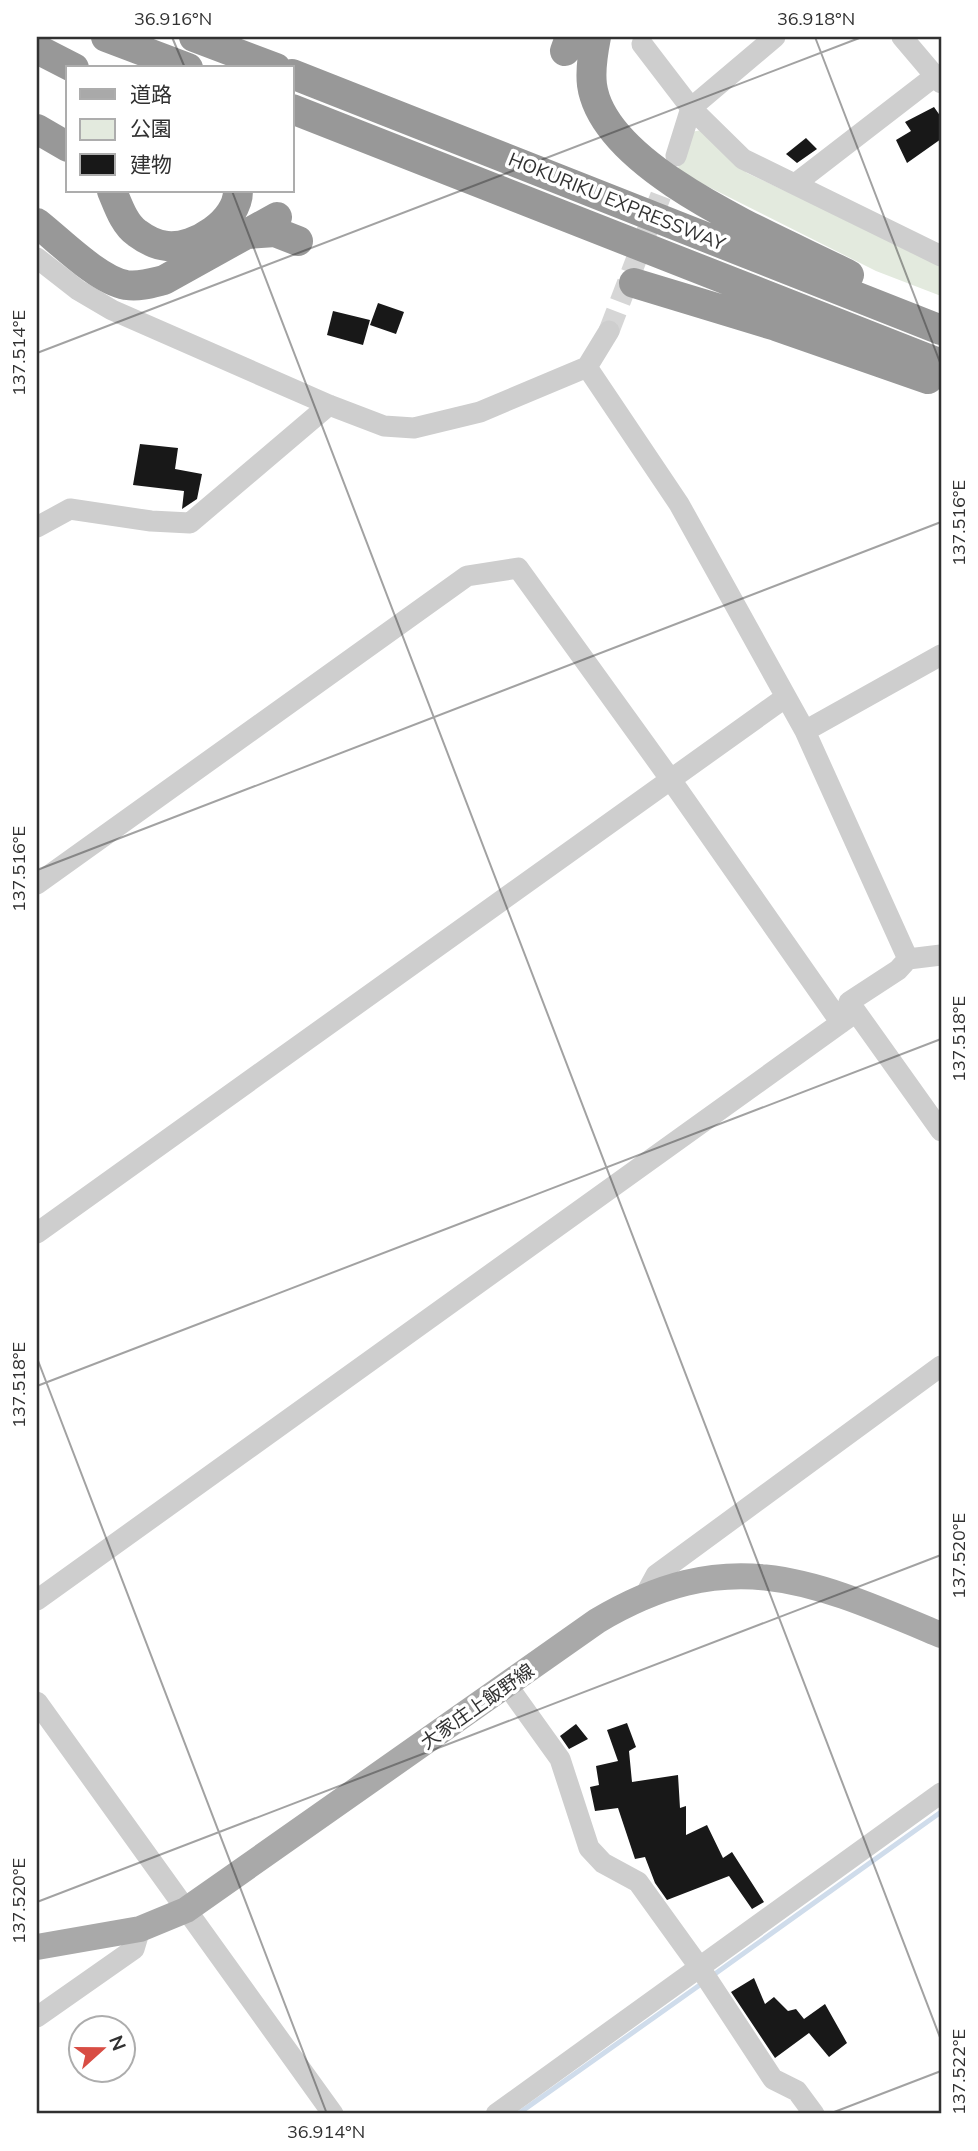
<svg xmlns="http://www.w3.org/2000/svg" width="978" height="2151" viewBox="0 0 978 2151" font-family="Mulish,'Noto Sans JP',sans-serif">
<rect width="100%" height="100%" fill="#fff"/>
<!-- green -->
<path fill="#e3eade" d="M702 130 747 173 941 264V296L876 271 677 171 691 132Z"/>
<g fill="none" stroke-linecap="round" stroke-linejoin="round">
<!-- stream -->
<path stroke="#cfdceb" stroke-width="5" d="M712 1976 941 1812
M518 2114 704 1982"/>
</g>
<!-- building -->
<path fill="#181818" d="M934 107 941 117V139L907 163 896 140 911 131 905 122Z
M806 138 817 149 797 163 786 154Z
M378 303 404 312 396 334 370 325Z
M333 311 370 320 363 345 327 335Z
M140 444 178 448 175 469 202 474 197 499 182 509 184 491 133 485Z
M627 1723 636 1747 629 1751 632 1782 678 1775 680 1808 686 1806V1835L707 1825 723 1858 732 1852 764 1902 752 1909 729 1876 667 1900 655 1883 645 1857 635 1859 618 1808 595 1811 590 1787 599 1785 596 1766 618 1761 607 1730Z
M576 1724 588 1739 569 1749 560 1736Z
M754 1978 765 2004 774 1997 788 2011 796 2009 804 2019 825 2004 847 2043 829 2057 809 2033 775 2058 731 1992Z"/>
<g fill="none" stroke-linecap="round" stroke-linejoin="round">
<!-- minor-tunnel -->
<path stroke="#d6d6d6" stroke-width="21" stroke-dasharray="21 10" stroke-linecap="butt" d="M609 331 672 166"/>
<!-- minor -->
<path stroke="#cecece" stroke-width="21" d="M902 37 941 83
M642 44 691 108 743 159 941 256
M676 156 691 108 775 37
M795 184 935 76
M37 258 78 290 112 310 329 405 384 426 414 428 480 412 587 367 609 331
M587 367 679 504 805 731 908 959
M37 527 70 509 151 521 190 523 329 405
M805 731 941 655
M37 884 467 576 518 568 671 780 841 1023
M941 955 908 959 898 970 849 1002 941 1131
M37 1233 786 697
M644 1597 656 1575 941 1366
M37 1600 856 1012
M507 1685 560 1759 589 1848 603 1863 638 1882 700 1968 773 2079 797 2091 814 2114
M37 1702 333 2114
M37 2017 134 1949 140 1929
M496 2114 941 1793"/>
<!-- major -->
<path stroke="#a9a9a9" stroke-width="26" d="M37 1947 140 1929 186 1910 597 1621C730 1542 812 1581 941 1635"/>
<!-- highway -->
<path stroke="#989898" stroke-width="30" d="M106 37 188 68
M194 37 276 68
M596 37C593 52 590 69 592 85 604 171 779 239 849 275
M37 49 74 68
M565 51 570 37
M292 74 941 330
M292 109 941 364
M37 129 68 147
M112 191C118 205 124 224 137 233 145 239 156 245 167 246 195 249 238 221 238 191
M37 223C60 241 98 280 126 285 140 287 152 283 164 280L277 217
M248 234 275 232 298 241
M634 283 776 326 928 379"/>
</g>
<!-- ticks -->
<path fill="none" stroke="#313131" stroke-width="2" stroke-opacity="0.45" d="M172 37 185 68M815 37 941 365M232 191 941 2040M37 353 862 37M37 870 941 522M37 1358 327 2114M37 1386 941 1039M37 1902 941 1555M829 2114 941 2071"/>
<g text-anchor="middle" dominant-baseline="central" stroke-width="7" stroke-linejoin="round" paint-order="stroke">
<!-- street labels -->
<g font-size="19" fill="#313131" stroke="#fff">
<text transform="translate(617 201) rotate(22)">HOKURIKU EXPRESSWAY</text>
<text transform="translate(477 1706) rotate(-35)">大家庄上飯野線</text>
</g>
</g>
<!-- border -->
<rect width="978" height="2151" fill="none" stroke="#ffffff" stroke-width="77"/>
<!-- legend -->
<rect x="66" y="66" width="228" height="126" fill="#ffffff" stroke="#adadad" stroke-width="2"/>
<rect x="80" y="89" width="35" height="10" fill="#a9a9a9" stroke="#adadad" stroke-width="2"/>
<text x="130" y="102" font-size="21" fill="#313131">道路</text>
<rect x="80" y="119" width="35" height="21" fill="#e3eade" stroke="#adadad" stroke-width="2"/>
<text x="130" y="136" font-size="21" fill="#313131">公園</text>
<rect x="80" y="154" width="35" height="21" fill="#181818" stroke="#adadad" stroke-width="2"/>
<text x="130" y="172" font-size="21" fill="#313131">建物</text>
<!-- north arrow -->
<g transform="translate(102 2049) rotate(69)"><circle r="33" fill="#ffffff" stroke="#adadad" stroke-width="2"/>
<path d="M0-5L12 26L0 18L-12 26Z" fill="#d84d44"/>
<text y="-10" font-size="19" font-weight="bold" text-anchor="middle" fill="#313131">N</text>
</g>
<rect x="38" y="38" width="902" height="2074" fill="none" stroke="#313131" stroke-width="2.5"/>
<g font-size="18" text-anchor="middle" fill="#313131">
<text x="173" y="25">36.916°N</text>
<text x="816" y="25">36.918°N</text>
<text transform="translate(19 353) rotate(-90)" y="6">137.514°E</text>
<text transform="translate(959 523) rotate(-90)" y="6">137.516°E</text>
<text transform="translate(19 869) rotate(-90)" y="6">137.516°E</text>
<text transform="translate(959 1039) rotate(-90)" y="6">137.518°E</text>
<text transform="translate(19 1385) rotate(-90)" y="6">137.518°E</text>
<text transform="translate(959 1556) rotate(-90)" y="6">137.520°E</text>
<text transform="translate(19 1901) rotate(-90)" y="6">137.520°E</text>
<text transform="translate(959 2072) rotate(-90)" y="6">137.522°E</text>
<text x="326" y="2138">36.914°N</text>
</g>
</svg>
